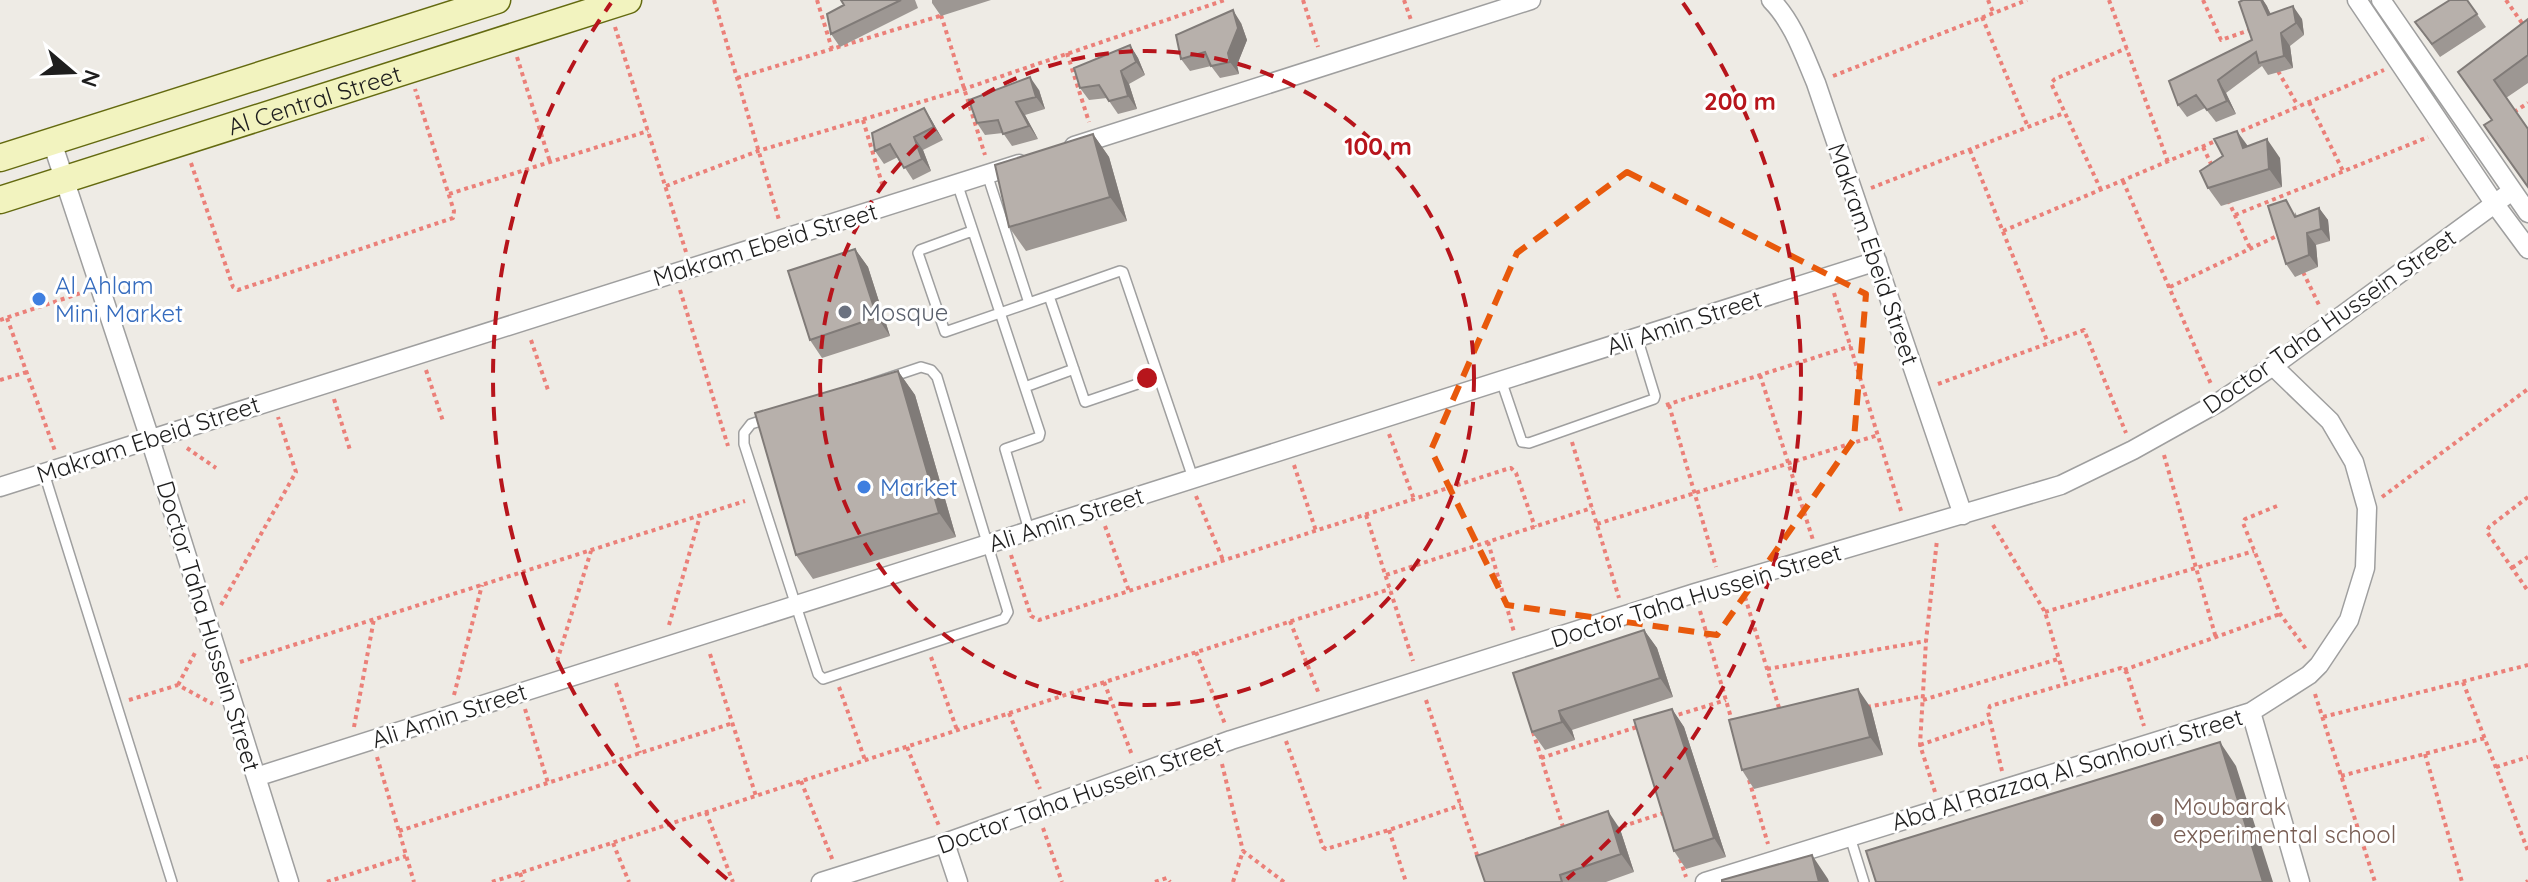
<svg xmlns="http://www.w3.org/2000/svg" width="2528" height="882" viewBox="0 0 2528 882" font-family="Quicksand,sans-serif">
<rect width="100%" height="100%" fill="#eeebe5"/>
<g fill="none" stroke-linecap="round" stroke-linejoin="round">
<!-- lane casing -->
<g stroke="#9f9f9f" stroke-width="12">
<path id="lane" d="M987 174 1029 303
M957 183 1040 433 1039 437 1005 449 1029 530
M972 231 920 250 918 253 945 332 1049 296
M921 367 931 370 937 377 1008 612 1004 619 823 679 818 674 744 444V433L751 424Z
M1158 377 1085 402 1049 296 1120 271 1123 272 1193 478
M1501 380 1522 442 1529 443 1654 399 1655 396 1637 337
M1025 387 1074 369
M44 473 172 882
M1850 837 1864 882"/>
</g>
<!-- street casing -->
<g stroke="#9f9f9f" stroke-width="21">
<path id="street" d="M1771 0C1793 22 1804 55 1816 83L1963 515
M2357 0 2494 203 2528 249
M2381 0 2528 213
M52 142 150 439 289 882
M1074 146 1531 0
M0 487 1019 164
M2251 712 2300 882
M256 777 1877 261
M945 843 958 882
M821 882 945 843 1231 740 1695 593 2061 485 2133 450 2219 402 2273 366 2512 191
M1705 882 2251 712 2309 675 2319 665 2349 620 2365 568 2367 508 2354 462 2330 421 2273 366"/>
</g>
<!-- secondary casing -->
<g stroke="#646a10" stroke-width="29">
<g id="secondary">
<path d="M0 158 497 0"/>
<path id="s1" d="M0 200 628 0"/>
</g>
</g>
<!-- path -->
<path stroke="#eb8079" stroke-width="4" stroke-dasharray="4 4" stroke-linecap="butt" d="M714 0 779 220
M817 0 832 49
M1303 0 1318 47
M1404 0 1411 20
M1988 0 1993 12
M2109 0 2168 162
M2203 0 2221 40 2253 29
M2506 0 2524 26
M941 15 985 155
M1982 17 2028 127
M615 27 686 252
M1067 53 1089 122
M517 57 550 162
M2278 71 2298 106
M1833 76 2027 0
M737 78 943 15
M2309 102 2343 171
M2514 112 2528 103
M863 120 883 187
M2234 134 2384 70
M2203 147 2212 166
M1970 150 2048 343
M191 163 233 287 238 290 453 218 454 211 415 89
M2123 181 2211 384
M666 186 758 151 964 89 1225 0
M1871 188 2064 113
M2101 190 2051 83 2055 79 2127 48
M449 194 648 131
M2228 200 2250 248
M2235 215 2428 137
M2003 231 2218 140
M2303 272 2320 307
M2170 287 2281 234
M680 290 728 446
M1834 293 1902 514
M7 318 55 451
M0 320 81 293
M531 340 548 390
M426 370 443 421
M1760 375 1813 540
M0 380 27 372
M1938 384 2084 330 2126 433
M334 399 350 450
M1666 405 1851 346
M1669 405 1716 567
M1389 434 1414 499
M1572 442 1619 598
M187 448 216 468
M2164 455 2216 638
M1294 465 1316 531
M1196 496 1223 560
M2382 497 2528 389
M2528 497 2489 527 2487 532 2528 591
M2277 506 2245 519 2243 523 2280 614 2306 649
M1366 515 1413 661
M1597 524 1878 435
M1993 525 2045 612 2066 683
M1105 526 1129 591
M1488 542 1514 632
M1011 555 1031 616 1039 620 1507 469 1511 468 1516 473 1535 527
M2512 568 2528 557
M1386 575 1592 508
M1745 597 1780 711
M221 605 296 472 278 417
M1700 611 1732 721
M2045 612 2254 551
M1290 621 1319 694
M669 625 700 516
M1196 652 1225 724
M710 654 756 796
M931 657 957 730
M557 661 591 551
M240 662 745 501
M1767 669 1926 641
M2124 670 2280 614
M1104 682 1132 755
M2463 682 2528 851
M616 683 640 753
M178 685 196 651
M839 687 865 760
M2315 694 2375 882
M454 695 482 585
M129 700 178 685 213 704
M1426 700 1478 858
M1923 700 2058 659
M1867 707 1924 696
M525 709 548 783
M1009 713 1040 789
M1671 717 1726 700
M2323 717 2528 665
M354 727 374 619
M1533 732 1564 830
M1286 741 1323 847 1326 849 1389 830 1461 805
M1920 745 1990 721
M907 747 939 826
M2425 754 2462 882
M377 757 414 882
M1541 758 1640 726
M1222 764 1243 851
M2496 767 2528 757
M2002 771 1988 712 1990 706 2121 668 2127 673 2144 726
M2341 776 2485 738
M1749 780 1768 844
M801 781 833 861
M1935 792 1920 745 1926 641 1937 540
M706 812 733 882
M1043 828 1062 882
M1615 829 1666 812
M1389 830 1406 882
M399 831 733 723
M613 843 629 882
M1680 859 1686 877
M520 873 523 882
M327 882 406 856
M492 882 1390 589
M1155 882 1167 878 1170 882
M1233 882 1243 851 1284 882
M2526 882 2528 881"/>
<!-- lane -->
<use href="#lane" stroke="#fff" stroke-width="9"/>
<!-- street -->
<use href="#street" stroke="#fff" stroke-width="18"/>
<!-- secondary -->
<use href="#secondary" stroke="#f2f3bf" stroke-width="26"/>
</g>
<!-- wall -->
<path fill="#9d9793" d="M841 0H915L918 8 840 47 831 34 844 5Z
M932 0H991L941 16 932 3Z
M2243 0H2263L2271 14 2302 19 2304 35 2290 46 2293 68 2268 75 2262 66 2226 93 2236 114 2216 122 2205 108 2187 117 2178 105 2252 40Z
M2467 0 2486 27 2440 57 2415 22Z
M2528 19V83L2506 98 2492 120 2458 72Z
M1241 23 1247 40 1237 65 1239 74 1220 78 1211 66 1190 71 1181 59Z
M1130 45 1138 58 1145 75 1129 84 1137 109 1118 114 1107 98 1089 100 1080 88Z
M1039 90 1045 109 1025 115 1038 139 1012 146 1003 133 985 135 977 123Z
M924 108 943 140 923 150 931 171 913 180 898 157 884 164 875 151Z
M1093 134 1109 157 1127 221 1026 251 1009 227Z
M2248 146 2280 158 2282 187 2221 206 2208 188Z
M2319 208 2328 220 2330 241 2316 245 2318 267 2295 277 2286 264 2295 212 2297 216Z
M855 249 868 267 890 336 822 358 810 340Z
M898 371 915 395 956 537 813 579 796 555Z
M1644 630 1657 648 1673 697 1572 730 1575 740 1545 750 1532 732Z
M1871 708 1883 755 1754 789 1742 770Z
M1672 709 1684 727 1726 857 1686 869 1674 851Z
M1620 829 1634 872 1606 882H1485Z"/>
<!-- shaded-wall -->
<path fill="#807b78" d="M2261 0H2263L2267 6 2276 28 2268 15Z
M2293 6 2302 19 2304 35 2296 23Z
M1233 10 1241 23 1247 40 1237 65 1239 74 1230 62 1228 53Z
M2281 33 2290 46 2293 68 2284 56Z
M1130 45 1138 58 1145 75 1136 62Z
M1121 71 1129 84 1137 109 1128 96Z
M1030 77 1039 90 1045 109 1036 97Z
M2218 80 2226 93 2236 114 2227 101Z
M1016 102 1025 115 1038 139 1029 126Z
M924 108 932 121 943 140 934 127Z
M2237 131 2250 149 2243 148Z
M1093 134 1109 157 1127 221 1110 197Z
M914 137 923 150 931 171 922 159Z
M2267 139 2280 158 2282 187 2269 169Z
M2319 208 2328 220 2330 241 2321 229Z
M2307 233 2316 245 2318 267 2309 255Z
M855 249 868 267 890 336 877 317Z
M898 371 915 395 956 537 939 513Z
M1644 630 1657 648 1673 697 1660 678Z
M1858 689 1871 708 1883 755 1870 737Z
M1672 709 1684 727 1726 857 1714 838Z
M1559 711 1572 730 1575 740 1562 722Z
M2220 742 2236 766 2273 882H2263Z
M1608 811 1620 829 1634 872 1621 854Z
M1812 855 1828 879 1829 882H1819Z"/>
<!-- building -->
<path fill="#b7b0ab" stroke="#807b78" stroke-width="2" d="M841 0H901L831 34 827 14 844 5Z
M2243 0H2261L2268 15 2293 6 2296 23 2281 33 2284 56 2259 63 2256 52 2218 80 2227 101 2207 110 2196 95 2178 105 2169 81 2252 40 2239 2Z
M2450 0H2467L2477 14 2432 44 2415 22Z
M1233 10 1238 28 1228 53 1230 62 1211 66 1205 52 1181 59 1176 35Z
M2528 19V55L2494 80 2528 129V187L2484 125 2492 120 2458 72Z
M1130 45 1136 62 1121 71 1128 96 1109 101 1099 85 1080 88 1074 68Z
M1030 77 1036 97 1016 102 1029 126 1003 134 998 120 977 123 969 100Z
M924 108 934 127 914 137 922 159 904 168 890 144 875 151 872 133Z
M2237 131 2243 148 2267 139 2269 169 2208 188 2200 171 2223 156 2214 139Z
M1093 134 1110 197 1009 227 995 165Z
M2286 200 2295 217 2319 208 2321 229 2307 233 2309 255 2286 264 2268 206Z
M855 249 877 317 810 340 788 271Z
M898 371 939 513 796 555 755 413Z
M1644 630 1660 678 1559 711 1562 722 1532 732 1513 673Z
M1858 689 1870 737 1742 770 1729 720Z
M1672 709 1714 838 1674 851 1634 720Z
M2220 742 2263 882H1876L1866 851Z
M1608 811 1621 854 1560 875 1562 882H1485L1476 856Z
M1812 855 1819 882H1722V880Z"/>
<!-- marked area -->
<path fill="none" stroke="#e8590c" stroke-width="6" stroke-dasharray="16 10" stroke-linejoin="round" d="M1627 172 1866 294 1854 439 1717 635 1507 605 1431 450 1517 253Z"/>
<!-- distance rings -->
<g fill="none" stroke="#b7151c" stroke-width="4" stroke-dasharray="14 10">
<circle cx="1147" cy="378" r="327"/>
<path d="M727 879A654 654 0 0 1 611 3M1683 3A654 654 0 0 1 1567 879"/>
</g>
<!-- markers -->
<g fill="#3f7fe0" stroke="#fff" stroke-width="3">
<circle cx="39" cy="299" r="8"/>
<circle cx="864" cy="487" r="8"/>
</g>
<circle fill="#6b7280" stroke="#fff" stroke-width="3" cx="845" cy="312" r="8"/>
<circle fill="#8d6e63" stroke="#fff" stroke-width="3" cx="2157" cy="820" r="8"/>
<g text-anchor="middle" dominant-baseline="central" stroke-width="6" stroke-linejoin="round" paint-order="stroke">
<!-- street labels -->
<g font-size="24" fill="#1e1e1e" stroke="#fff">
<text stroke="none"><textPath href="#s1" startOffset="330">Al Central Street</textPath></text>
<text transform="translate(765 244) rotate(-17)">Makram Ebeid Street</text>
<text transform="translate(1874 254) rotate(71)">Makram Ebeid Street</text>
<text transform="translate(2329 321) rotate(-35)">Doctor Taha Hussein Street</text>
<text transform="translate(1684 322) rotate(-18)">Ali Amin Street</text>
<text transform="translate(148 439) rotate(-18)">Makram Ebeid Street</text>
<text transform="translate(1066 519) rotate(-18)">Ali Amin Street</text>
<text transform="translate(1696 595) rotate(-17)">Doctor Taha Hussein Street</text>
<text transform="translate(209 626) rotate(73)">Doctor Taha Hussein Street</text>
<text transform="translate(449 715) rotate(-18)">Ali Amin Street</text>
<text transform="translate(2067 769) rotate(-17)">Abd Al Razzaq Al Sanhouri Street</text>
<text transform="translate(1080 794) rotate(-20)">Doctor Taha Hussein Street</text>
</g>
<!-- shop labels -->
<g font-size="24" fill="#366cbe" stroke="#fff" text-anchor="start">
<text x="55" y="285">Al Ahlam<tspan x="55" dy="28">Mini Market</tspan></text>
<text x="880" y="487">Market</text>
</g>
<!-- worship labels -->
<g font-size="24" fill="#5b616d" stroke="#fff" text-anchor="start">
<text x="861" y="312">Mosque</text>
</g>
<!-- education labels -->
<g font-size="24" fill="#785e54" stroke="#fff" text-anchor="start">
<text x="2173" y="806">Moubarak<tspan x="2173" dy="28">experimental school</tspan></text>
</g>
</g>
<circle cx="1147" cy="378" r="12" fill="#b7151c" stroke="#fff" stroke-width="4"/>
<g font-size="24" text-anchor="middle" font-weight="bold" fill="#b7151c" stroke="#fff" stroke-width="6" stroke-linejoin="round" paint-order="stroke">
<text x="1740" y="110">200 m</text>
<text x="1378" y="155">100 m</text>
</g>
<!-- north arrow -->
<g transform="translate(72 72) rotate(109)" stroke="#ffffff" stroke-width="6" paint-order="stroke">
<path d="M0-6L14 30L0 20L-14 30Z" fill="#1e1e1e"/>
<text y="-12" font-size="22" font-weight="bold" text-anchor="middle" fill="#1e1e1e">N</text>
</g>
</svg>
